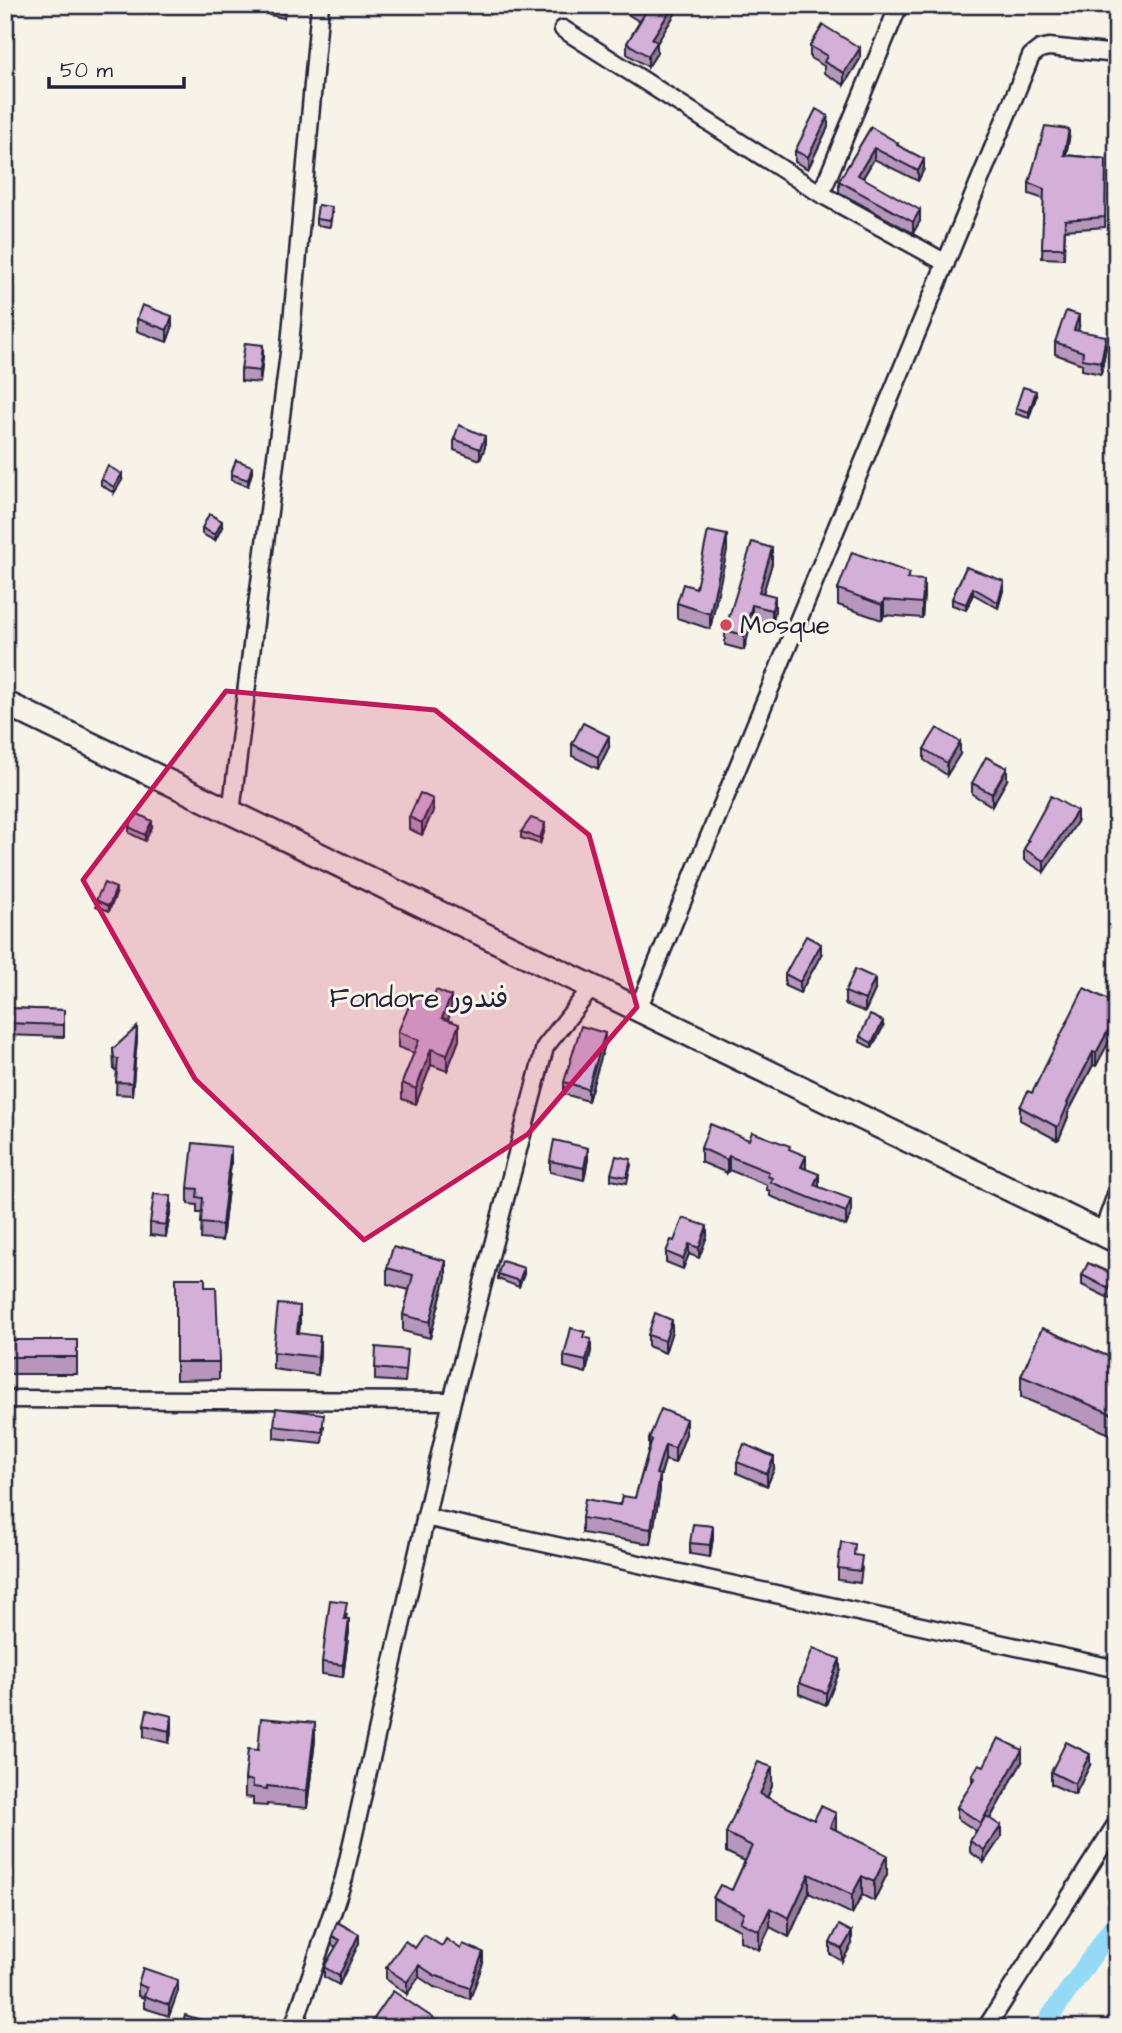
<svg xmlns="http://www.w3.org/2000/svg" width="1122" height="2033" viewBox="0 0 1122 2033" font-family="'Architects Daughter','Playpen Sans Arabic',sans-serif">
<rect width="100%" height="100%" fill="#f7f3e8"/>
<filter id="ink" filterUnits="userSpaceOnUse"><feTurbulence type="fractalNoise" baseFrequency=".0143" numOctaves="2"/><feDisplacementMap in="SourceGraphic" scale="14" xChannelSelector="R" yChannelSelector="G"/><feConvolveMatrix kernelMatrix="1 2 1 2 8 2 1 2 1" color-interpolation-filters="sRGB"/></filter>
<g filter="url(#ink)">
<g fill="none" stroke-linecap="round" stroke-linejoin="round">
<!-- canal -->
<path stroke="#94daf6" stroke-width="19" d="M1042 2028 1117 1921"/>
<!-- minor casing -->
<g stroke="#22223b" stroke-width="21">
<path id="minor" d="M563 29 821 194 946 263
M821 194 899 5
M231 812 290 345 320 5
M638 1009 1031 56 1040 49 1049 47 1117 54
M1102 1234 1117 1192
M5 1399 452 1401
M425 1517 1117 1669
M293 2028 344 1878 452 1401 545 1047 592 987
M986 2028 1117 1823"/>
</g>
<!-- secondary casing -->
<g stroke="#22223b" stroke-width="28">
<path id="secondary" d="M5 703 1117 1241"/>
</g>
<!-- minor -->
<use href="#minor" stroke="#f7f3e8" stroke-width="16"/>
<!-- secondary -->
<use href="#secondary" stroke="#f7f3e8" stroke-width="23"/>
</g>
<!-- wall -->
<path fill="#b696ba" stroke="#22223b" stroke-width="2" d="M269 5H286L284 18 269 15Z
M629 5H678V9L657 43V53L648 67 627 54V43L640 22 629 15Z
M810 46 860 59 844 85 824 73V66L810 58Z
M828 127 808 169 795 162V151Z
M871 127 898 145 924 169 918 181 874 159 863 178 920 221 913 233 839 192V181Z
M1069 139 1066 155 1106 159 1105 227 1065 230 1064 259 1042 258 1044 199 1029 194V183Z
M332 213 330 227 316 225V219Z
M137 319 172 328 167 342 137 331Z
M1079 327 1078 331 1106 347 1101 374 1082 370V364L1055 354V342Z
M263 357 260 383 241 381V369Z
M1036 397 1029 418 1016 414V408Z
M454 439 485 447 480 460 454 450Z
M252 472 248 486 231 480V474Z
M101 479 122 480 114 493 101 485Z
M222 527 215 541 202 534V528Z
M727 550 710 629 677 618V603L696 588Z
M772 563 763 593 775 611 772 625 752 620 744 650 725 645V630Z
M966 567 1004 587 998 608 973 594 966 610 952 605V599Z
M910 579 924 595 922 618 884 615 882 620 838 605V589Z
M572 744 609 747 598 769 572 756Z
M924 749 960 754 947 775 924 760Z
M1007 780 992 806 972 794V783Z
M1117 799V831L1107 827V818Z
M433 811 422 835 409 829V817Z
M1077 822 1044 872 1024 860V849L1027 844V840Z
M129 827H152L145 841 129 833Z
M545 829 540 844 521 838V832Z
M116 894 109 911 96 906V900Z
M821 955 800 993 785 986V974Z
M875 990 865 1012 845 1004V992Z
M1117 1004 1096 1066 1093 1065 1068 1113V1117L1059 1139 1057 1140 1020 1120V1107Z
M5 1008 64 1010V1037L5 1035Z
M451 1011 448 1020 459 1040 447 1071 431 1065 416 1104 402 1099V1083L414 1053 398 1047V1032Z
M883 1027 872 1048 860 1042V1036Z
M137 1039 132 1095 116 1094 117 1071 114 1070 113 1049Z
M605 1044 588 1101 564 1094V1082Z
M749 1140 790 1150 819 1187 851 1213 846 1226 770 1196V1191L767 1190V1185L729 1170 727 1173 701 1162V1148Z
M588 1159 584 1180 550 1172V1161Z
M231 1163 222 1241 201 1239 202 1213H197V1205L188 1204V1188Z
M631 1165 627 1183 611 1180V1174Z
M171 1208 166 1237 150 1235V1223Z
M707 1236 699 1258 689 1254 683 1269 666 1262V1252L674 1241Z
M387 1268 446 1277 430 1338 403 1331V1315L409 1290 387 1284Z
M498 1274H524L519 1287 498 1279Z
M1082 1275 1117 1276V1302L1082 1285Z
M176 1278 205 1287 219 1362V1379L176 1380Z
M300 1323 299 1333 320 1353 318 1375 273 1369V1352Z
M672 1331 665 1353 648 1346V1335Z
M5 1340H77V1374H5Z
M591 1351 586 1373 564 1367V1356Z
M1117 1360V1437L1021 1397V1376Z
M407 1362 405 1382 375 1380V1368Z
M274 1426H324L322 1443 274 1438Z
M686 1434 675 1463 665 1460 660 1477V1490L651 1544 582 1533V1518L635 1498 649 1448V1439Z
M737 1462 774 1469 767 1486 737 1473Z
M713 1538 710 1557 690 1554V1543Z
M855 1555 862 1568 860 1583 838 1580V1568Z
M347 1614 346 1619 349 1631 343 1677 322 1674V1662Z
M840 1670 826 1705 799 1694V1683Z
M144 1725 172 1728 169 1743 144 1737Z
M315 1740 307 1808 267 1804V1806L253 1805V1798L245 1797V1779L258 1750Z
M1022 1762 990 1819 1001 1837 984 1862 970 1852V1841L976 1831 957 1818V1807L972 1783V1776L984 1766Z
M1090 1765 1075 1795 1051 1784V1772Z
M772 1786 767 1798 836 1830 887 1874 874 1901 862 1895 852 1914 809 1893 789 1937 770 1927 759 1950 740 1941V1930L713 1917V1898L732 1890 745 1861 726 1852V1833Z
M332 1936 359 1943 339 1985 324 1977V1967L336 1947 332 1945Z
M830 1943 852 1944 842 1961 830 1954Z
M442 1946 483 1963 470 1999 434 1987 419 1977 407 1994 386 1979V1968L415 1948Z
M138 1984 178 1991 169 2016 144 2008V1998L138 1996Z"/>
<!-- shaded-wall -->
<path fill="#947a97" stroke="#22223b" stroke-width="2" d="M674 5H678V9L657 43V53L648 67V56L652 39Z
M860 48V59L844 85V73Z
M828 116V127L808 169V157Z
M1069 129V139L1064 165V155Z
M874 148V159L858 186V175Z
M924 159V169L918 181V171Z
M920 210V221L913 233V222Z
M1079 315V327L1074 342V330Z
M172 316V328L167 342V330Z
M1106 336V347L1101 374V362Z
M263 345V357L260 383V371Z
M1036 391V397L1029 418V412Z
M485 436V447L480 460V449Z
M252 466V472L248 486V480Z
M122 474V480L114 493V487Z
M222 521V527L215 541V535Z
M727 535V550L710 629V614Z
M772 548V563L759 607V592Z
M924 580V595L922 618V603Z
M1004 581V587L998 608V602Z
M973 588V594L966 610V604Z
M775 596V611L772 625V610Z
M884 600V615L882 620V605Z
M752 605V620L744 650V635Z
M609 736V747L598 769V757Z
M960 742V754L947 775V763Z
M1007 768V780L992 806V794Z
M433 799V811L422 835V823Z
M1077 811V822L1044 872V861Z
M152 821V827L145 841V835Z
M545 823V829L540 844V838Z
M116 888V894L109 911V906Z
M821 944V955L800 993V982Z
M875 978V990L865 1012V1000Z
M451 996V1011L442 1034V1018Z
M1117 1014V1027L1096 1066V1053Z
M883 1021V1027L872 1048V1043Z
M459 1024V1040L447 1071V1055Z
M137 1027V1039L132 1095V1083Z
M605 1033V1044L588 1101V1089Z
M431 1049V1065L416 1104V1089Z
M1093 1052V1065L1068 1113V1117L1059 1139 1057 1140V1127L1067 1103Z
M231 1147V1163L222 1241V1225Z
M588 1148V1159L584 1180V1168Z
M729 1156V1170L727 1173V1160Z
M806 1156V1170L801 1167Z
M819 1174V1188L814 1185Z
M171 1196V1208L166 1237V1225Z
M851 1199V1213L846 1226V1212Z
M707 1226V1236L699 1258V1248Z
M689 1244V1254L683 1269V1259Z
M446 1261V1277L430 1338V1322Z
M524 1268V1274L519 1287V1281Z
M300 1306V1323L297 1351V1333Z
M672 1320V1331L665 1353V1341Z
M320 1336V1353L318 1375V1357Z
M591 1339V1351L586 1373V1361Z
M686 1419V1434L675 1463V1448Z
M665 1445V1460L660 1477V1490L651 1544V1529L656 1474Z
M774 1457V1469L767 1486V1474Z
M713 1526V1538L710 1557V1545Z
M349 1619V1631L343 1677V1665Z
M840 1659V1670L826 1705V1693Z
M172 1716V1728L169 1743V1731Z
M315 1723V1740L307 1808V1791Z
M1022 1750V1762L981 1834V1823Z
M1090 1754V1765L1075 1795V1784Z
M772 1767V1786L760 1813V1794Z
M836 1813V1832L830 1827Z
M1001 1826V1837L984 1862V1850Z
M887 1855V1874L874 1901V1882Z
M809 1874V1893L789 1937V1918Z
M862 1876V1895L852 1914V1895Z
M770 1908V1927L759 1950V1931Z
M852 1932V1944L842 1961V1949Z
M359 1934V1943L339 1985V1976Z
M483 1952V1963L470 1999V1988Z
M419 1965V1977L407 1994V1982Z
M178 1980V1991L169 2016V2005Z"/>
<!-- building -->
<path fill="#d4afd8" stroke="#22223b" stroke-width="2" d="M269 5H285L284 12 269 10Z
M632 5H674L652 39 657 42 648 56 627 43 645 13Z
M823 25 860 48 844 73 824 62 827 56 810 46Z
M816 109 828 116 808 157 795 151Z
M1045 126 1069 129 1064 155 1106 159 1105 217 1065 220 1064 248H1042L1044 189 1029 183Z
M871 127 898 143 897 145 924 159 918 171 874 148 858 175 920 210 913 222 839 181Z
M318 205 332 207 330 221 316 219Z
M142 305 172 316 167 330 137 319Z
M1066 311 1079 315 1074 330 1106 336 1101 362 1082 359 1083 352 1055 342Z
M245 343 263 345 260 371 241 369Z
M1023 387 1036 391 1029 412 1016 408Z
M459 425 485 436 480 449 454 439Z
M236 460 252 466 248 480 231 474Z
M108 466 122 474 114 487 101 479Z
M209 514 222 521 215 535 202 528Z
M708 531 727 535 710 614 677 603 683 584 696 588Z
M752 542 772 548 759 592 775 596 772 610 752 605 744 635 725 630Z
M852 552 910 573 907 579 924 580 922 603 884 600 882 605 838 589Z
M966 567 1004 581 998 602 973 588 966 604 952 599Z
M583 723 609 736 598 757 572 744Z
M937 728 960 742 947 763 924 749Z
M986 757 1007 768 992 794 972 783Z
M420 793 433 799 422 823 409 817Z
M1051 796 1077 811 1044 861 1024 849 1029 841 1027 840Z
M1117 799V822L1107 818Z
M136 813 152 821 145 835 129 827Z
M531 818 545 823 540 838 521 832Z
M104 883 116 888 109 906 96 900Z
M806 936 821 944 800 982 785 974Z
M855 969 875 978 865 1000 845 992Z
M1084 988 1117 1004V1014L1096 1053 1093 1052 1067 1103 1068 1104 1059 1125 1057 1127 1020 1107 1028 1091 1032 1093Z
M436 990 451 996 442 1018 459 1024 447 1055 431 1049 416 1089 402 1083 419 1040 398 1032 414 994 432 1001Z
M5 1008 64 1010V1025L5 1023Z
M870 1015 883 1021 872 1043 860 1036Z
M581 1026 605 1033 588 1089 564 1082Z
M137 1027 132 1083 116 1082 118 1059 114 1058 113 1049Z
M710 1124 749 1140 752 1132 790 1146 789 1149 806 1156 801 1167 819 1174 814 1185 851 1199 846 1212 770 1182 772 1178 767 1176 769 1172 729 1156 727 1160 701 1148Z
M554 1140 588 1148 584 1168 550 1161Z
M193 1143 231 1147 222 1225 201 1223 203 1198 197 1197 198 1189 188 1188Z
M616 1156 631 1159 627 1177 611 1174Z
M154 1194 171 1196 166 1225 150 1223Z
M683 1218 707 1226 699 1248 689 1244 683 1259 666 1252 671 1240 674 1241Z
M393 1247 446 1261 430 1322 403 1315 413 1275 387 1268Z
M502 1261 524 1268 519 1281 498 1274Z
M1088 1263 1117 1276V1293L1082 1275Z
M176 1278H205V1287H216L219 1362H176Z
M278 1304 300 1306 297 1333 320 1336 318 1357 273 1352Z
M655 1313 672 1320 665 1341 648 1335Z
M571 1328 585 1332 583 1337 591 1339 586 1361 564 1356Z
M1042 1328 1117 1360V1416L1021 1376Z
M5 1340H77V1357H5Z
M376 1347 407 1350 405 1371 375 1368Z
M276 1408 324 1414 322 1432 274 1426Z
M661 1409 686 1419 675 1448 665 1445 656 1474 660 1475 651 1529 582 1518 585 1499 620 1505 622 1496 635 1498 652 1440 649 1439Z
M744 1444 774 1457 767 1474 737 1462Z
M693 1524 713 1526 710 1545 690 1543Z
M841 1542 855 1544 854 1555 862 1556 860 1571 838 1568Z
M330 1600 347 1602 344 1619H349L343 1665 322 1662Z
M813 1648 840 1659 826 1693 799 1683Z
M147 1710 172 1716 169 1731 144 1725Z
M261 1718 315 1723 307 1791 267 1786V1789L253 1787V1781L245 1779 248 1749 258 1750Z
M998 1738 1022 1750 981 1823 957 1807 975 1778 972 1776 979 1764 984 1766Z
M1066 1742 1090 1754 1075 1784 1051 1772Z
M758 1762 772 1767 760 1794 814 1820 821 1806 836 1813 830 1827 887 1855 874 1882 862 1876 852 1895 809 1874 789 1918 770 1908 759 1931 740 1922 744 1913 713 1898 720 1885 732 1890 752 1846 726 1833Z
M986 1816 1001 1826 984 1850 970 1841Z
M337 1922 359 1934 339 1976 324 1967 340 1940 332 1936Z
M839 1925 852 1932 842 1949 830 1943Z
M424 1935 442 1946 446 1939 461 1949 463 1944 483 1952 470 1988 434 1975 419 1965 407 1982 386 1968 405 1941 415 1948Z
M143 1968 178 1980 169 2005 144 1996 147 1988 138 1984Z
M393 1991 448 2028H378L371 2023Z
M185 2015 201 2020 199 2028H181Z
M671 2016 684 2028H661Z"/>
</g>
<!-- marked area -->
<path fill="#c2185b" fill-opacity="0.2" stroke="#c2185b" stroke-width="5" stroke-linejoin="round" d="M226 691 435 710 589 835 637 1007 528 1134 364 1240 195 1079 83 880Z"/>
<!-- markers -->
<circle fill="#d1495b" stroke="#f7f3e8" stroke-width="2.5" cx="726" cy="625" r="7"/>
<g text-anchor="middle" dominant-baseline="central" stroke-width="6" stroke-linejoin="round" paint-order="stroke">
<!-- poi labels -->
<g font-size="26" fill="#22223b" stroke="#f7f3e8" text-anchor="start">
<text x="740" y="625">Mosque</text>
</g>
<!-- neighbourhood labels -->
<g font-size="28" fill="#22223b" stroke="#f7f3e8">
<text x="419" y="998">Fondore فندور</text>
</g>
</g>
<!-- margin -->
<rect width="1122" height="2033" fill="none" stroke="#f7f3e8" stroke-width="28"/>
<rect x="14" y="14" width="1094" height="2005" fill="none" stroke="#22223b" stroke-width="2.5" filter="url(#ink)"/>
<!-- scale -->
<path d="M49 77v10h135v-10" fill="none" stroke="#22223b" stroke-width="3.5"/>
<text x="60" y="77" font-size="21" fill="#22223b" stroke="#f7f3e8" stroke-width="5" paint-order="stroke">50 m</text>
</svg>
